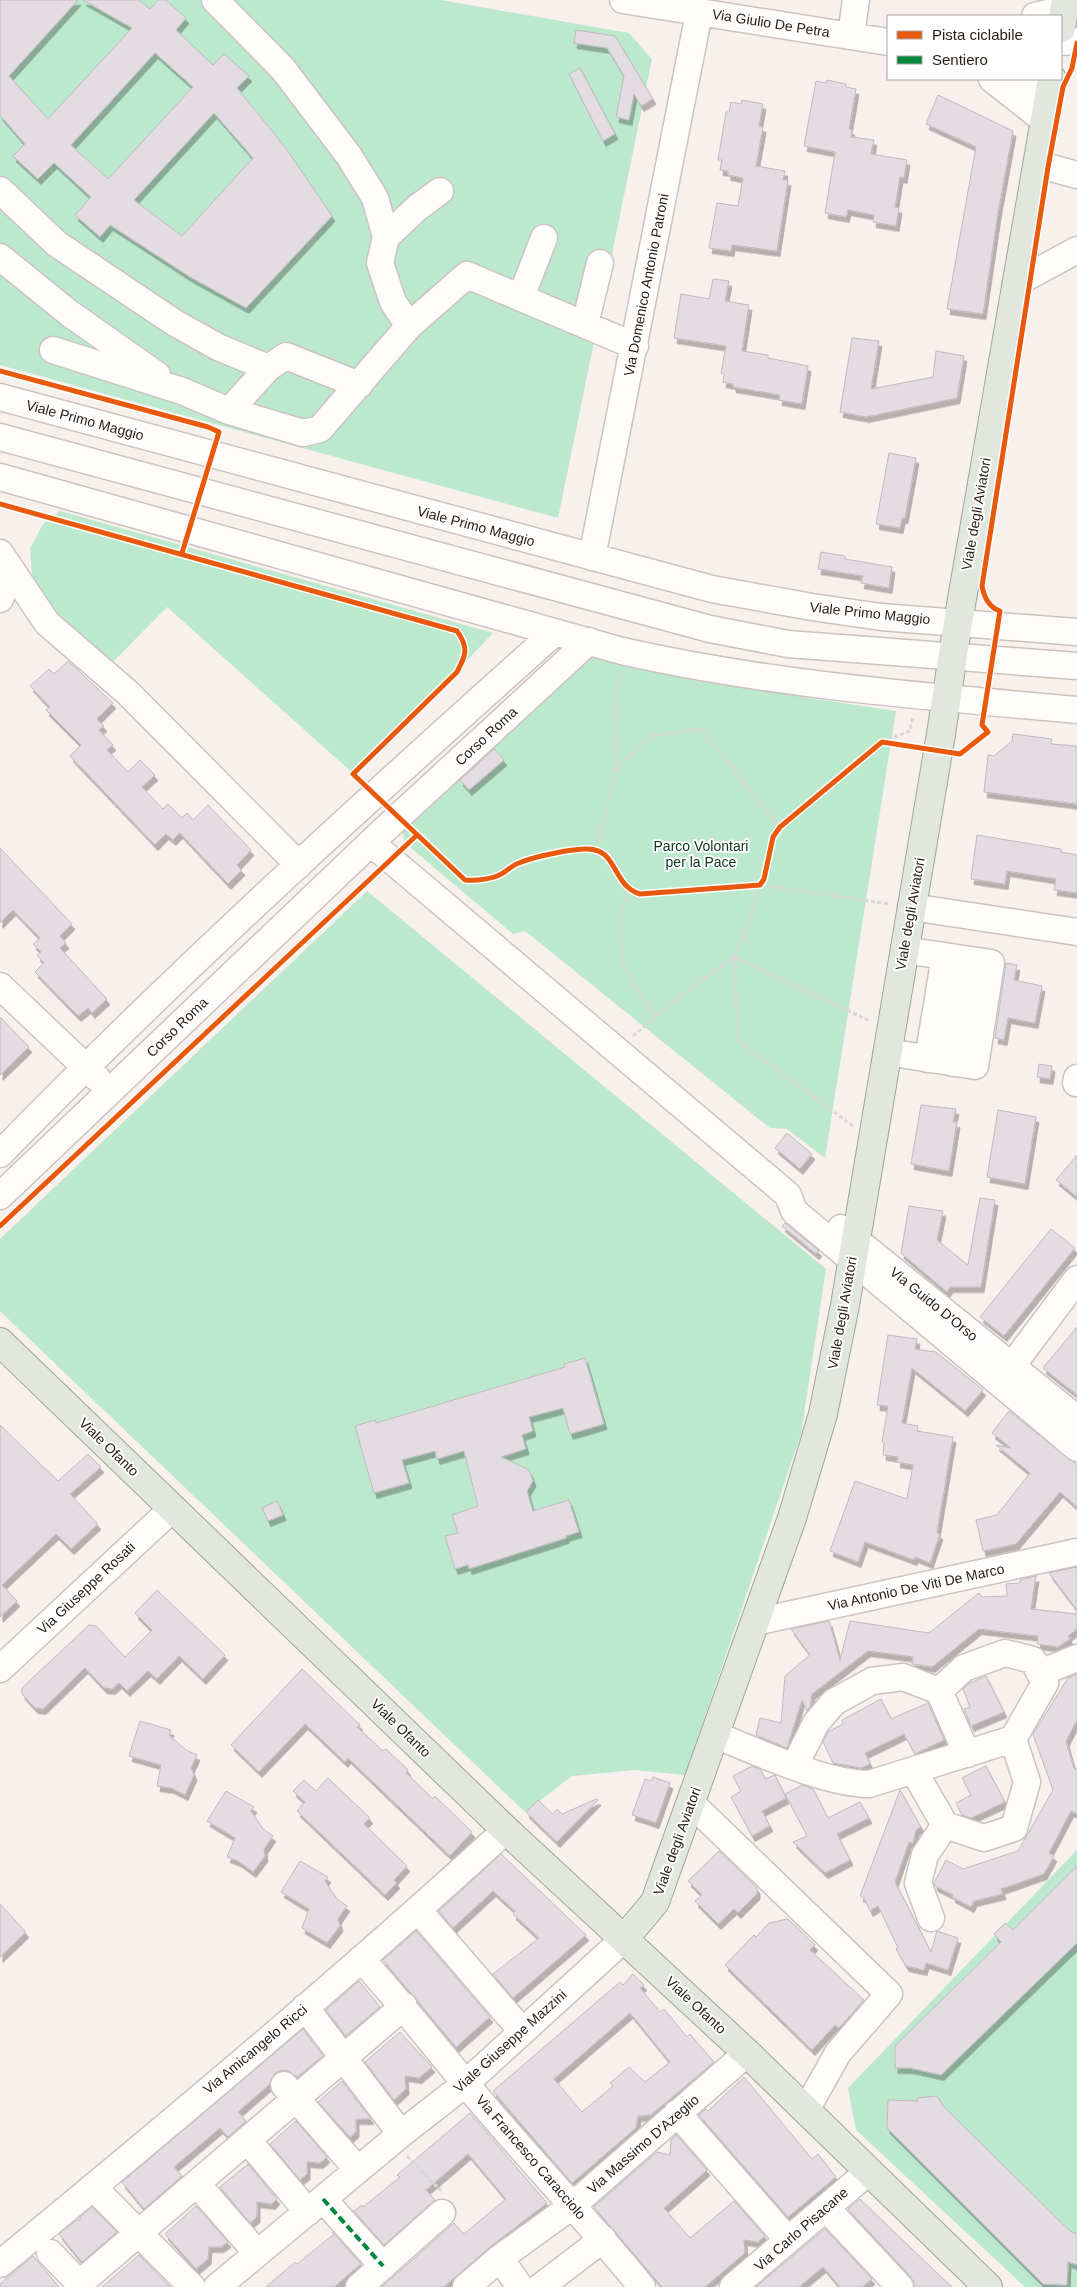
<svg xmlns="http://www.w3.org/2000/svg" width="1077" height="2287" viewBox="0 0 1077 2287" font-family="Arial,sans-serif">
<defs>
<filter id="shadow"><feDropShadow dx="3" dy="5.5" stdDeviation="0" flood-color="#0004"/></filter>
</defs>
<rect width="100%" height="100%" fill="#f7f0ec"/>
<!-- green -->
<path fill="#bce8cd" d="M0 0H440L629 33 652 59 558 518 0 365Z
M60 511 493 633 356 776 167 607 108 667 45 608 32 575 30 549 43 524Z
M591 655 697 681 896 711 825 1158 787 1129 770 1128 525 931 513 934 404 842 403 832Z
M367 891 826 1269 801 1434 685 1775 635 1770 572 1776 525 1812 0 1311V1239Z
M1077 1850V2287H1025L856 2130 848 2088Z"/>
<!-- building -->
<path fill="#e3dde3" stroke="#bfbabe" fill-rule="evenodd" filter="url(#shadow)" d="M0 0H78L9 76 48 119 132 28 83 0H139L150 9 158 0H166L186 18 176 30 213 65 224 54 249 76 237 88 285 147 332 216 246 308 190 277 110 225 100 237 75 215 91 197 54 163 38 179 13 156 25 144 0 115ZM155 53 193 87 108 179 71 145ZM214 113 253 158 182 236 134 200Z
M576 30 615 36 653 99 641 106 634 94 629 120 616 117 624 76 607 48 574 43Z
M580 68 615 134 603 141 569 74Z
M827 80 846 84V87L856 89 849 129 852 130 851 137 874 140 871 154 907 160 904 178 900 177 895 207 899 208 896 226 873 222 874 215 848 210 846 217 825 213 835 152 804 146 816 81 826 83Z
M938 95 1013 131 998 213 983 314 947 309 976 147 926 124Z
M742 100 763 104 759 126 763 127 756 166 785 171 783 180H788L777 251 732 245 731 251 709 248 717 203 738 206 743 178 728 175V171L720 170 722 160H718L726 112H729L731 102 741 104Z
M713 279 729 281 725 301 749 305 742 351 768 355V358L808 366 802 404 779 400 780 395 733 387V384L723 382 724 374 721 373 726 346 674 338 681 294 709 299Z
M852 338 879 341 871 389 933 377 936 351 964 356 957 398 866 417 840 412Z
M889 453 916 458 905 518H902L900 528 876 524Z
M821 552 845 556V559L892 567 889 588 861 583 863 576 818 569Z
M68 661 113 703 97 719 104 726 99 730 113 745 107 750 128 772 140 760 155 775 142 787 163 809 168 804 182 818 187 813 193 820 208 805 251 850 237 865 242 870 228 884 180 833 173 840 166 834 155 845 70 756 81 745 46 710 50 707 30 686 49 669 54 674Z
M1013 734 1052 739 1051 744 1077 746V804L984 792 988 755 994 756 1012 741Z
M494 749 504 760 469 790 460 780Z
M977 835 1061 849V852L1077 855V893L1054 890 1056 879 1007 871 1005 884 971 879Z
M0 848 72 924 60 936 66 943 60 948 107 999 92 1013 88 1008 78 1016 35 972 44 963 37 955 41 952 33 944 40 938 13 910 0 923Z
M1006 963 1017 965 1014 980 1042 986 1035 1023 1008 1018 1004 1040 995 1038Z
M0 1017 29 1047 0 1075Z
M1039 1064 1052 1066 1050 1079 1037 1077Z
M921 1105 956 1109 953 1122H957L949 1171 911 1164Z
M998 1110 1036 1117 1025 1184 987 1177Z
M787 1133 812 1154 800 1169 775 1148Z
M1077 1155V1197L1056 1180Z
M980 1198 995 1200 981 1287H950L947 1292 901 1253 909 1206 943 1211 937 1240 968 1265Z
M785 1223 819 1251 816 1254 782 1226Z
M1051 1229 1075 1248 1004 1336 980 1317Z
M1077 1327V1395L1043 1368Z
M888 1335 917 1339 915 1349 936 1352 983 1390 965 1411 912 1368 902 1423 918 1426 917 1431 953 1437 937 1533 940 1534 930 1563 915 1557 914 1560 865 1542 858 1562 830 1551 855 1481 907 1499 913 1465 897 1462 898 1457 883 1455 884 1443 882 1442 888 1406 877 1405Z
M585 1358 604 1424 570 1434 563 1408 529 1417 533 1431 522 1435 526 1449 501 1457 529 1470 533 1481 527 1491 533 1511 569 1500 579 1532 566 1536V1538L469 1569 468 1565 455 1569 445 1536 458 1533 452 1515 478 1506 464 1451 437 1459 435 1451 402 1460 409 1483 374 1493 355 1426 375 1420 376 1423 565 1367 564 1364Z
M1009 1411 1077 1465V1507L1060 1492 1016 1544 983 1551 976 1520 997 1515 1030 1473 996 1445 1011 1448 992 1433Z
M0 1425 58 1481 88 1454 101 1467 70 1494 98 1524 71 1549 56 1534 2 1585 17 1601 0 1617Z
M277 1501 283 1515 268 1521 262 1508Z
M1077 1567V1610L1049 1573Z
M1036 1576 1031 1609 1077 1614V1629L1068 1636 1070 1639 1058 1647 1037 1644 1038 1636 979 1629 932 1667 912 1664 913 1657 868 1651 812 1694 810 1707 807 1711 802 1700 787 1748 756 1735 760 1718 781 1723 785 1676 810 1655 791 1629 829 1621 840 1660 850 1621 929 1633 979 1593 982 1597 1007 1596 1006 1584 1020 1583V1580Z
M157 1590 225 1655 203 1679 179 1656 157 1679 148 1671 127 1691 119 1683 112 1689 104 1688 85 1668 43 1709 35 1708 22 1694V1688L89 1625 96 1626 125 1657 152 1630 135 1613Z
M302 1669 360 1725 357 1727 383 1751 386 1749 408 1770 406 1773 433 1799 435 1796 472 1832 450 1856 348 1758 345 1762 305 1724 259 1772 231 1745Z
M1077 1674V1720L1066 1741 1074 1769 1077 1768V1814L1071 1811 1049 1853 1054 1856 1044 1874 1001 1889 1003 1894 974 1901 971 1907 952 1897 953 1895 935 1886 934 1883 946 1860 963 1869 1018 1851 1053 1790 1033 1734 1068 1678Z
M986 1676 1004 1712 971 1726 964 1709 970 1707 963 1689 970 1683Z
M881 1699 891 1719 928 1703 944 1740 915 1754 904 1734 865 1753 870 1764 861 1768 833 1763 823 1742 828 1732 843 1724 842 1720Z
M140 1721 171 1730 169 1735 186 1750 197 1755 191 1768 194 1775 185 1795 171 1788 157 1786 161 1765 129 1756Z
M752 1766 761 1770 765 1779 775 1775 786 1798 762 1811 770 1826 752 1836 731 1797 741 1791 733 1776Z
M986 1766 1005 1802 971 1818 962 1815 956 1803 971 1795 962 1778Z
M653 1777 670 1783 656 1823 632 1815 645 1779 651 1781Z
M328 1778 370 1818 364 1824 407 1866 394 1880 397 1883 385 1895 297 1811 305 1802 293 1791 304 1780 316 1791Z
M802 1785 813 1789 828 1818 860 1802 869 1818 837 1834 850 1860 825 1873 793 1842 807 1836 785 1794Z
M900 1790 921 1827 916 1830 913 1843 909 1842 895 1882 931 1952 937 1931 958 1938 948 1970 926 1963 924 1970 906 1966 896 1949 898 1948 878 1906 870 1911 864 1898 860 1896Z
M226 1791 254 1807 251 1811 263 1829 273 1836 264 1849 265 1856 253 1872 238 1861 227 1857 235 1838 207 1821Z
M596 1799 598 1800 557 1842 526 1812 538 1800 553 1814 557 1809 562 1814Z
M719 1851 757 1888V1894L738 1913 734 1909 718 1924 695 1901 702 1895 688 1881Z
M501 1854 586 1935 513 1998 493 1974 539 1938 513 1914 515 1911 493 1891 453 1928 439 1911Z
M300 1861 328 1877 325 1881 337 1899 347 1906 338 1919 340 1926 327 1943 302 1928 309 1909 281 1892Z
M1077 1866V1943L941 2075 910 2068H895V2046L1001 1942 994 1934 1005 1923 1013 1930Z
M0 1904 26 1932 0 1957Z
M788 1919 815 1945 810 1950 864 2000 839 2028 835 2025 812 2050 725 1965 754 1935 756 1937 769 1923Z
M416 1931 490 2017 456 2047 383 1960Z
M633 1974 644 1985 640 1988 660 2012 664 2009 687 2037 690 2034 714 2062 651 2115 638 2116 636 2128 572 2183 493 2091 620 1982 623 1985ZM630 2013 670 2062 645 2082 629 2067 610 2083 613 2086 582 2112 554 2079Z
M359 1981 380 2007 346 2036 326 2010Z
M303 2029 323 2056 297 2077 288 2071 282 2070 275 2073 269 2085 238 2112 246 2121 228 2137 220 2128 174 2167 182 2176 144 2209 122 2182Z
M400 2032 432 2067 419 2078 405 2076 406 2089 394 2100 365 2062Z
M744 2077 812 2159 818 2154 836 2177 788 2217 699 2115 706 2109 708 2111Z
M342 2081 371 2119H356V2132L350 2137 318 2102Z
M937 2096 944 2107 1070 2231 1077 2234V2265L1068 2262 1067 2285 1043 2284 887 2128 888 2100 918 2101 917 2098Z
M470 2113 547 2203 490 2247 444 2287H382L454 2223 464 2234 506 2199 468 2154 426 2190 435 2200 384 2245 354 2211 362 2205 363 2207 400 2177 397 2175Z
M296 2121 327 2157 320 2163 307 2162V2174L300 2180 270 2144Z
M676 2135 707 2170 664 2208 690 2238 734 2201 765 2236 758 2242 744 2240 745 2253 705 2287H662L594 2207 657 2152 670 2155 671 2140Z
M248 2164 277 2199 272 2204 257 2202V2217L250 2223 220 2187Z
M860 2199 937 2273 952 2287H915L911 2277 848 2209Z
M196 2206 228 2242 221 2247H209L208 2259 196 2269 165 2234Z
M92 2207 117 2232 82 2262 59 2234 77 2220H80V2217Z
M825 2229 872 2279 862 2287H840L823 2267 799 2287H756Z
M332 2232 361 2264 334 2287H266L295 2262 297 2264 334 2234Z
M139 2255 170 2287H102Z
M33 2256 59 2287H0V2284Z"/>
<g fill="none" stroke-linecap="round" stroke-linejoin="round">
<!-- minor casing -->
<g stroke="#ccc3be" stroke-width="29">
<path id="minor" d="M215 0 283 69 349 156 375 198 386 237 380 263 393 302 409 326
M623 0 888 42
M1035 16 1064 9
M851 35 856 0
M1061 42 1077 41
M992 79 1044 120
M1018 79 1050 87
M1037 164 1077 175
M0 190 57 244 175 323 218 347 268 368 286 356 359 385
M386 237 417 208 440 191
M0 257 69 313 157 375
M1016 283 1077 250
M521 297 544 238
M585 324 600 263
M53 350 182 391 229 411 303 433 320 429 409 326 467 275 635 346
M0 397 712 589 812 607 881 617 1077 632
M229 411 268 368
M0 437 710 629 788 644 1077 666
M0 477 622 651C772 685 924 696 1077 710
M0 553 47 623 128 693 299 865
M592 557 699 13
M0 560C4 572 6 587 0 599
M371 843 788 1195 794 1211 1077 1448
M911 907 1077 932
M0 986 97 1078
M887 1052 975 1066 991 963 904 950
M928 1059 945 956
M953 1063 968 960
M1076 1083 1077 1078
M0 1154C177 972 366 801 555 632
M0 1196 383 831 589 641
M841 1228 1077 1419
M1011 1367 1077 1279
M755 1622 1077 1552
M0 1669 173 1508
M1040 1673 1077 1658
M715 1735C759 1752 822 1783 869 1784L1013 1739 1027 1782 1014 1828 984 1838 945 1825 914 1771
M967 1754 939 1691 964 1668 1005 1653 1033 1660 1045 1683 1013 1739
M795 1765 816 1723 834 1702 872 1681 903 1677 939 1691
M690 1802 889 1994 838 2053 806 2110
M418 1910 522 2031
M931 1918 918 1883 925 1855 945 1825
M361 1959C398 1999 431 2042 466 2084 523 2153 586 2218 642 2287
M305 2007 401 2134
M284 2085 358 2170
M677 2113 788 2240
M248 2141 308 2212
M197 2184 257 2253
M93 2187 192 2287
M323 2199 383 2266
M826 2208 900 2287
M50 2253 83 2287
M500 2258 520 2287
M0 2264C171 2123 342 1980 506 1830
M79 2284 404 2006
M217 2287 401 2134 465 2084 625 1938
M359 2287 442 2213
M466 2287 500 2258 572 2206 747 2053
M540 2287 603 2239
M733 2287 868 2172"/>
</g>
<!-- major casing -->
<g stroke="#9da596" stroke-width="30">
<path id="major" d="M1061 28 1066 0
M0 1342 506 1830 747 2053 988 2287
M625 1938 655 1902 792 1518 823 1414 845 1305 941 734 958 622 1052 79"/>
</g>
<!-- path -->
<path stroke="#d9d7d6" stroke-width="3" stroke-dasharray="4 2.5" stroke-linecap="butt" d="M882 742 910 731 913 717
M615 772V715L620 671
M594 849 604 821 615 772 650 736 701 729 780 827
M629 891 620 916 622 962 654 1018
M633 1036 680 996 734 957 870 1021
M853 1126 738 1041 734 957 746 931 760 885 890 904
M407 2156 441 2191"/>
<!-- minor -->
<use href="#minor" stroke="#fefdfc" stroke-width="26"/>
<!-- major -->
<use href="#major" stroke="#e1e6de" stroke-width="28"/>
<!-- quiet -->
<path stroke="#00873e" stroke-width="4" stroke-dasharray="8 4" stroke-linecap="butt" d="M323 2199 383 2266"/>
<!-- cycleway casing -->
<g stroke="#fff" stroke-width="8">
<path id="cycleway" d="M0 371 208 427 219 432 182 553
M0 504 457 631C469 648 466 655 457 672L353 774 465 880C476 881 494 879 503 873 508 870 513 865 519 863 533 857 580 846 595 850 617 855 614 886 640 894L760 885 764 879 773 837 780 827 882 742 960 754 988 732 982 725 1000 611C988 607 984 597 982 586L1048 167 1063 87 1072 68 1077 43
M0 1226 416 836"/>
</g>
<!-- cycleway -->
<use href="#cycleway" stroke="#e8590c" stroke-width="5"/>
</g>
<g text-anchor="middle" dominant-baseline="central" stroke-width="4" stroke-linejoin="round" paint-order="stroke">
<!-- street labels -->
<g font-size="14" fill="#261c14" stroke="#fff">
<text transform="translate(771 23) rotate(9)">Via Giulio De Petra</text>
<text transform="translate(646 285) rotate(-79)">Via Domenico Antonio Patroni</text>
<text transform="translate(85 420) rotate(15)">Viale Primo Maggio</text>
<text transform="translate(976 514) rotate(-80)">Viale degli Aviatori</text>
<text transform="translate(476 526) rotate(15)">Viale Primo Maggio</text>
<text transform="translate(870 613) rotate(6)">Viale Primo Maggio</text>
<text transform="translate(486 736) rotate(-43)">Corso Roma</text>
<text transform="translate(910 914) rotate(-80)">Viale degli Aviatori</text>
<text transform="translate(177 1027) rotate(-44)">Corso Roma</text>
<text transform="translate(934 1304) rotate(39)">Via Guido D'Orso</text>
<text transform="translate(842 1313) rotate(-80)">Viale degli Aviatori</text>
<text transform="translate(109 1447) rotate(44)">Viale Ofanto</text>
<text transform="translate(916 1587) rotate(-12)">Via Antonio De Viti De Marco</text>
<text transform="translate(86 1588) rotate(-43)">Via Giuseppe Rosati</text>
<text transform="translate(401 1728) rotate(44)">Viale Ofanto</text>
<text transform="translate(677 1841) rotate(-70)">Viale degli Aviatori</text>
<text transform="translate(696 2005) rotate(43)">Viale Ofanto</text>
<text transform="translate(510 2041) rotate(-42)">Viale Giuseppe Mazzini</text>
<text transform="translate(255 2049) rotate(-40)">Via Amicangelo Ricci</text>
<text transform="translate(643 2144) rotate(-41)">Via Massimo D'Azeglio</text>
<text transform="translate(531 2157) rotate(49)">Via Francesco Caracciolo</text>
<text transform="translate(801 2229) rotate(-41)">Via Carlo Pisacane</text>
</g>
<!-- park labels -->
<g font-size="14" fill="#0c3421" stroke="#fff">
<text x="701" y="846">Parco Volontari<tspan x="701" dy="16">per la Pace</tspan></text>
</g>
</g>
<!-- legend -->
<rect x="887" y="15" width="175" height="65" fill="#ffffff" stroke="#a8a4a1"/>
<rect x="897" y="31" width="25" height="8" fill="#e8590c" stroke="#a8a4a1"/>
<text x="932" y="40" font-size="15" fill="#261c14">Pista ciclabile</text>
<rect x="897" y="56" width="25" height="8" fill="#00873e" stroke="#a8a4a1"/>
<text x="932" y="65" font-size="15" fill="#261c14">Sentiero</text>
</svg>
